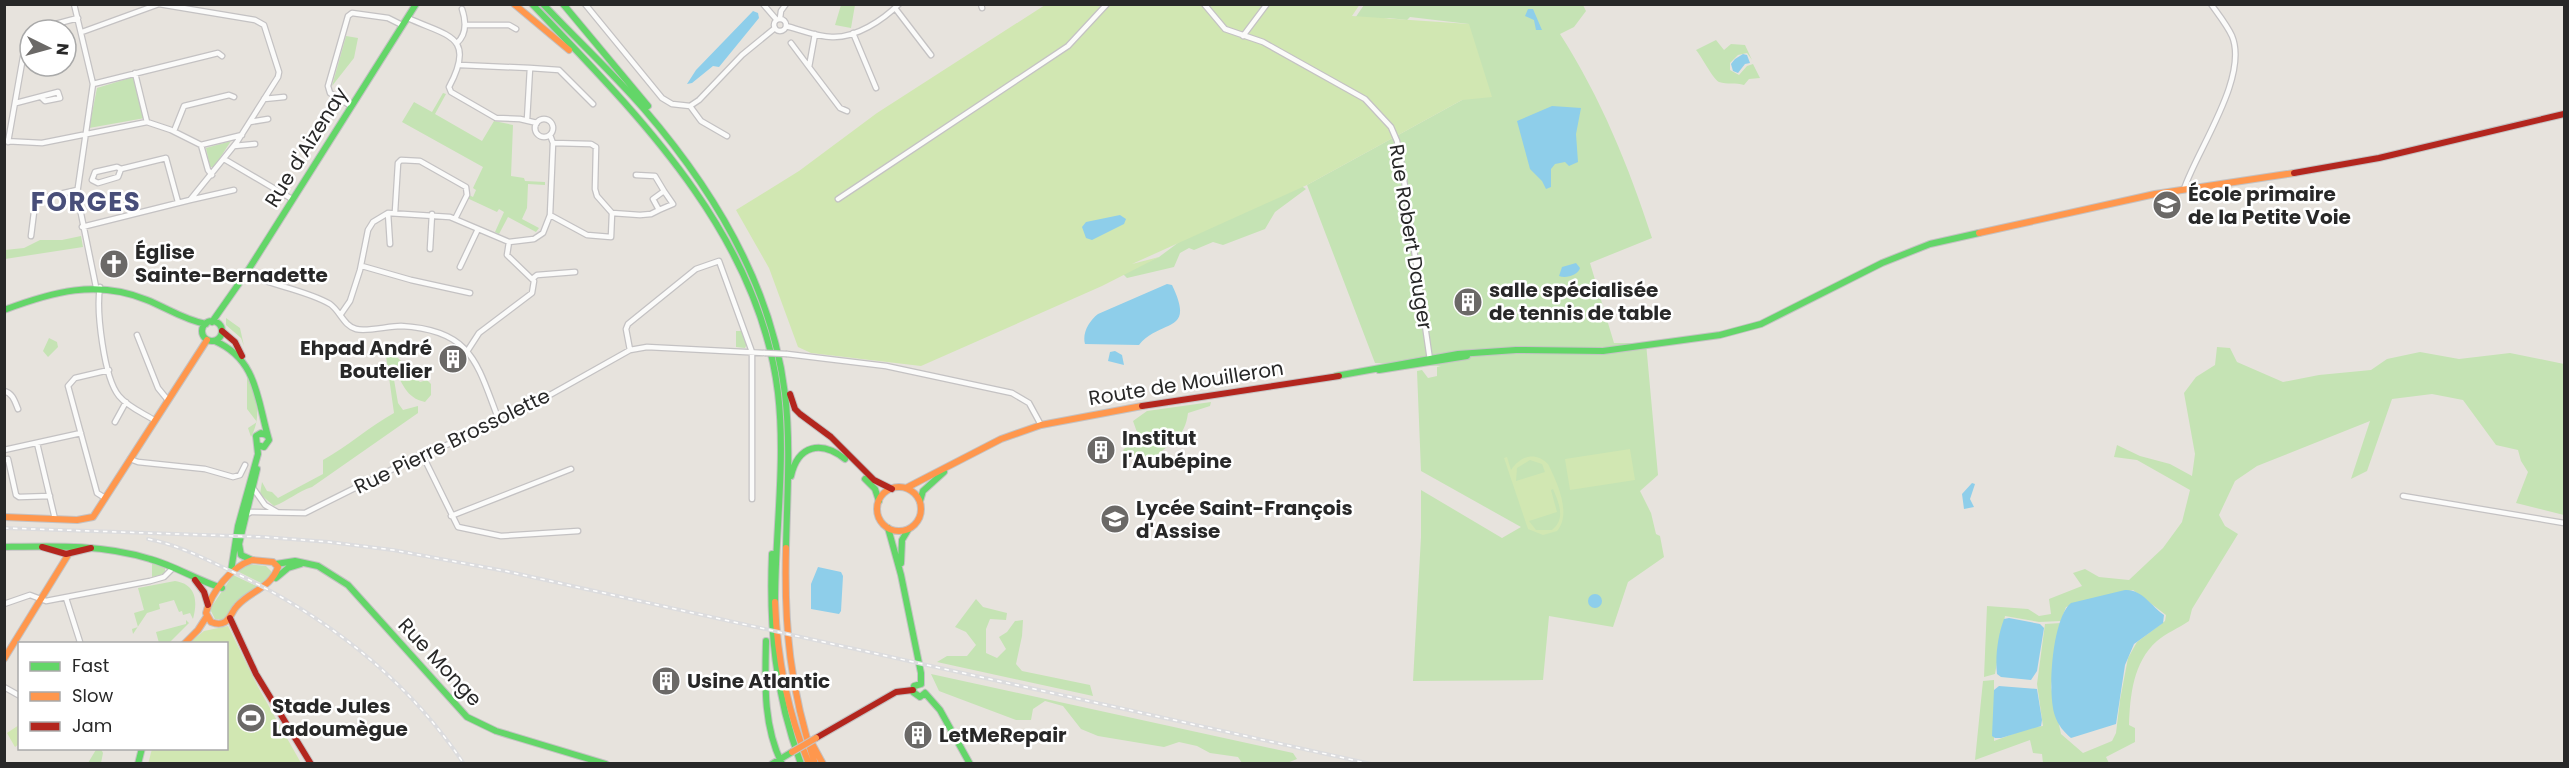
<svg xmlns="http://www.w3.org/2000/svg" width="2569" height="768" viewBox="0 0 2569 768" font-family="Poppins,sans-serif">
<rect width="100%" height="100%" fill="#e7e3dd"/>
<!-- green -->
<path fill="#c5e3b4" d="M1537 4 1583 5 1586 11 1574 27 1560 34C1601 98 1629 167 1652 238L1590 263 1614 343H1646L1658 475 1640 491 1651 513 1656 534 1660 536 1664 557 1628 582 1613 627 1549 616 1543 680 1413 681 1421 537V490L1502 538 1521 527 1421 471 1417 371 1422 370 1428 378 1437 376V367L1441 366 1375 363 1307 185 1462 100 1469 24 1410 17 1407 20 1389 18 1351 24 1364 5Z
M841 5H855L851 28 835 25Z
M346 36 358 38 354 58 332 86Z
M1716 40 1724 50 1731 44 1745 45 1752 60 1747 53 1738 55 1730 63V70L1739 75 1747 66 1753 64 1760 78 1749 79 1744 85C1736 82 1727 85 1719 82 1713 79 1702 57 1696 50Z
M133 77H135L145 118 89 128 97 88Z
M443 93 446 94 435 114 482 141 494 121 513 125 511 176 524 178 525 181 545 182V185L528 184 527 208 522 219 539 228 536 232 508 217 499 234 495 232 504 212 499 209 497 212 467 198 469 195 473 197 476 190 473 188 483 167 402 122 414 102 432 112Z
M231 141 214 167H210L206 148Z
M1291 179 1306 189 1275 212 1265 229 1223 245 1213 242 1194 250 1189 248 1180 253 1174 267 1127 278 1122 273 1159 257 1202 225Z
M81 236 83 247 5 259V250L24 248 40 240H62Z
M226 318 240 328 244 346 241 338 226 325Z
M736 331H744L748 342 745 348 736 347Z
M49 338 57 342 58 347 48 357 43 351Z
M2217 347 2230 348 2237 362 2283 382 2319 375 2371 370 2387 359 2420 352 2459 359 2510 353 2564 364V515L2516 503 2528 472 2521 461 2518 450 2496 445 2463 400 2432 394 2392 399 2367 471 2351 479 2370 421 2257 466 2235 481 2219 515 2225 526 2238 534 2192 609 2189 621C2179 628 2166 633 2157 641 2133 662 2130 696 2129 725L2135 728V742L2106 757 2109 763H2043L2042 754 2033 753 2030 740 1975 760 1983 681 1994 680V741L2029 728 2043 726 2037 684 2045 624 2061 623 2051 687 2061 734 2083 753 2112 741 2116 733 2120 700 2128 658 2137 642 2165 621 2166 615 2133 590 2066 607 2061 621 2039 622 2005 616 1995 674 1984 677 1987 606 2028 609 2039 616 2051 614 2049 599 2082 586 2073 573 2085 569 2099 577 2129 580 2163 548 2182 522 2190 490 2137 460 2114 457 2117 445 2140 456 2170 464 2192 476 2195 454 2184 393 2196 377 2215 365Z
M386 356 397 357 401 361 400 377 404 381 417 379 420 382 427 380 431 384V395L425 402C406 398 402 383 394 367L392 368 398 403 403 410 418 406V413L312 487C298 491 288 501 274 506L260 494 262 482 267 491 272 492 278 498 323 474V460C348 446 369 427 394 413Z
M247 377C257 398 262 416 251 437L248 428 257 422 247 409Z
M1211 402 1210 406 1188 413C1185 437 1172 443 1154 457L1127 454 1123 450 1138 435 1133 421 1147 411Z
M152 562 165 567V574L152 577Z
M247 564 266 566 271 571V575L263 584 237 571Z
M233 575 261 588 223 620 215 619 210 609Z
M175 581C196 584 198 601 193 619L190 613 183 615 182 611 179 612 174 600 159 604 160 609 147 613 133 634 132 629 138 627 134 613 144 610 138 588Z
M976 599 983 607 1007 613 1006 620 990 619 986 629V653L997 658 1006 649 999 637 1007 632 1015 621 1023 620 1022 636 1016 664 1022 671 1090 685 1093 696 937 662 947 656H967L976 645 966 632 955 627Z
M186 620 189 623 169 643H159L156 632 186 624Z
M931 674 1293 753 1297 759 1287 763H1242L1238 757 1210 753 1197 746 1179 742 1164 747 1098 736 1081 729 1063 706 1045 701 1033 709 1031 720H1016L939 691Z
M97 748 101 749 103 753 101 763H88Z"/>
<!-- pitch -->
<path fill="#d1e7b2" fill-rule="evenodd" d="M1360 4 1352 16 1469 24 1492 97 1462 100 1307 185 1132 264 1159 257 1102 286 921 366 811 353 798 347 769 268 736 210 799 171 877 113 1045 5Z
M1630 449 1635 480 1570 490 1565 459Z
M1507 457 1511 470C1520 456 1535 451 1548 464 1557 482 1572 514 1557 531L1543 535 1528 529 1504 458ZM1530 460 1542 464 1545 472 1516 481 1517 468ZM1553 489C1559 503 1566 519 1552 530H1536L1529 521 1557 512 1551 490Z
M228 626 258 687 301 763 148 764 152 749 226 748V644L189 643 204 631Z
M19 725V744L15 747 7 733Z"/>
<!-- water -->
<path fill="#8eceea" d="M1528 9H1533L1542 30H1536L1534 20 1525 16Z
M753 11 758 13 759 18 719 67 713 66 692 83 687 84 696 70Z
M1743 54 1747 55 1750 63 1745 64 1738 73 1733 71 1731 64 1735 59Z
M1552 106 1581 108 1576 134 1578 162 1569 166 1565 162 1555 164 1551 169V187L1546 189 1542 181 1530 169 1517 121Z
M1120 215 1126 219 1124 224 1092 240 1086 238 1082 227 1086 222Z
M1576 263 1580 268C1578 275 1566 279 1559 276L1562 267Z
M1167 284 1172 285C1196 335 1161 318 1139 345L1085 344C1082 333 1089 321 1098 314Z
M1115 351 1122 355 1124 365 1108 361 1110 352Z
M1972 483 1975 484 1970 499 1974 507 1964 509 1962 494Z
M818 567 841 572 843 576 841 611 839 614 811 609V584Z
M2125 590C2142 589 2151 606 2164 615L2163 623 2134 644 2125 665 2116 724 2071 738C2064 732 2058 725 2055 716 2047 694 2052 618 2071 603Z
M1588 601a7 7 0 1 1 14 0a7 7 0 1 1-14 0Z
M2009 618 2040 624 2044 628 2037 671 2031 680 2001 677 1997 674C1995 656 1998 635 2004 619Z
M1999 686 2037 689 2042 720 2041 726 2001 738H1995L1992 736 1994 690Z"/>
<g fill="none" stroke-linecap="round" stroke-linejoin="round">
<!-- street casing -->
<g stroke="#c4c2c3" stroke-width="7">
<path id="street" d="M74 4 93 84 77 194 96 287
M585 4 662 98 672 104 690 106
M763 4 776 19
M981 4 982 8
M1204 4 1225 29 1263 42 1365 99 1391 127 1397 141 1402 166 1430 360
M895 8 931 55
M408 18C446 36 477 35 449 87L451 92 496 118 520 119 537 123
M780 18 781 11 786 4
M774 25a6 6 0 1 1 12 0a6 6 0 1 1-12 0Z
M466 25H509L516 29
M786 26C801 30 817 37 832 37 856 38 883 20 899 4
M33 30 78 18
M82 32 159 4
M853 33 876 88
M815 34 809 67 840 108 847 111
M1243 36 1267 4
M457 43C467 34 466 21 462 9
M791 43 809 67
M460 65 530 68 527 120
M530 68 559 70 593 104
M135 73 147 122
M93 84 218 53 222 56
M264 99 284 97
M16 103 58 92 60 98 45 101 41 97
M351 106 330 93 328 86 348 16 352 13 388 18 402 25
M690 106 699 100 742 55 775 28
M690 106 701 121 727 136
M535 128a9 9 0 1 1 18 0a9 9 0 1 1-18 0Z
M250 122 268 119
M174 131 184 106 229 95 234 97
M4 141 42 143 147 122 171 130 201 145
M8 142 26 40 30 32
M553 143 591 144 596 147 595 189 597 196 612 213 640 215 651 214 659 210 653 199 664 191 673 204 659 210
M234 146 255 144
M224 159 292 199
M121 169 118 177 98 183 92 180 95 172 117 167 121 169 166 158 178 202
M212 175 208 170 201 145 242 135
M636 175 655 176 664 191
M2184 189C2197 150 2249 77 2232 36 2227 25 2218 14 2211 4
M838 199 1068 46 1107 4
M190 200 234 190
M395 212 398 163 401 160 420 161 466 187 467 195 455 219
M388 213 390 244
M550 215 587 235 611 237 612 213
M82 227 190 200 237 142 278 77 279 72 264 25 255 20 159 4
M31 236 35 204 38 199 77 190
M430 249 432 214
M362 266 411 280 470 293
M460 267 478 229
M247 272 256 278C278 286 310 292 330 304 340 311 344 326 356 329 367 332 388 326 401 326 474 330 477 365 500 423
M532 279 537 275 575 272
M100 287C96 311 104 378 119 396 128 407 143 413 154 420
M341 314 350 301 360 270 368 230 373 222 388 213 450 217 509 242 534 239 543 233 550 215 553 143 550 135
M137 335 158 388 167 399
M468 350 479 333 532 293 534 281 507 255 509 242
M630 350 626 329 628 324 696 269 719 261 752 352V499
M787 354 886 366 1012 393 1029 403 1041 425
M4 391C13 393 15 402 18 409
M115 422 126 402
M37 443 55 519
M4 450 81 433
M422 454 458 527 501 536 578 531
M130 459 138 462 205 469 233 477 240 475 245 465
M4 460 8 459 16 495 19 497 50 496
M253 488 265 505 277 512
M2403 496 2564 523
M105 498 97 493 68 386 75 378 109 370
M245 515 251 512 305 513 415 458 500 423 630 350 647 347 765 353
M451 516 571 469
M66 598 80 642 78 644
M4 604 30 595 46 601 150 581 164 577 173 568
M4 687 20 696"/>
</g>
<!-- fast casing -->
<g stroke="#c4c2c3" stroke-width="8">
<path id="fast" d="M532 4C637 114 759 234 778 393 786 462 775 533 775 602
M543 4C576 39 612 72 644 109 713 189 772 287 785 394 791 445 787 497 786 548
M563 4 648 106
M4 310C52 292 97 279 147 300 167 308 184 320 206 324
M202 331a10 10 0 1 1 20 0a10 10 0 1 1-20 0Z
M212 322 247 272 416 4
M215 341C258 360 257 400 269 440L264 447 257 445 256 436 261 433 266 435
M1379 370 1467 356
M1336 376 1458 354 1516 350 1603 351 1720 335 1761 324 1882 263 1930 244 1979 233
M791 476C798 445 821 440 845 459
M865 479 875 489 879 501
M920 501 923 491 944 472
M888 528 901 575 921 673V684
M4 547C53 546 102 544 150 559 175 566 197 580 222 588
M772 554C769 627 775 695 801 764
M252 560 241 555 239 544 257 469
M901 563 902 540 908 530
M276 564 295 561 318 566 348 585 467 717 496 731 606 764
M231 571 238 526 258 454 257 445
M276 578 288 568 301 564
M766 641C765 684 763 725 782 764
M921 684 914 686 913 692 920 697 925 693
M925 693 940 710 970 764
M138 764 142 748
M772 764 792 752"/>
</g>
<!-- slow casing -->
<g stroke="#c4c2c3" stroke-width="8">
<path id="slow" d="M514 4 569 50
M1979 233 2155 194 2294 173
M877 509a22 22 0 1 1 44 0a22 22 0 1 1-44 0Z
M906 488 1001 439 1041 425 1142 406
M4 517 77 520 93 517 207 340
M786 548C784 626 790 690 815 764
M252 560 273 562 278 567C271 588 250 591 237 606 232 611 231 618 225 622 220 625 216 624 211 622L206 613C211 592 231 567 252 560Z
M775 602C777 660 787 711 809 764
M184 644 198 630 207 616
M4 659 68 555
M811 742 823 764"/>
</g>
<!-- jam casing -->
<g stroke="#c4c2c3" stroke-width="8">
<path id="jam" d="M2294 173 2379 158 2564 114
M222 331 235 342 242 356
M790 394 795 409 800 414 831 437 874 480 892 489
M1142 406 1339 376
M42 547 66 554 91 548
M195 580 204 592 208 605
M230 618 256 674 311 764
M816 738 896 692 913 690"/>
</g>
<!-- street -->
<use href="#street" stroke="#fbfbfa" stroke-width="4.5"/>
<!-- fast -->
<use href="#fast" stroke="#63d668" stroke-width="6"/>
<!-- slow -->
<use href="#slow" stroke="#ff974d" stroke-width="6"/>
<!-- jam -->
<use href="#jam" stroke="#b3261e" stroke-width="6"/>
<!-- rail casing -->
<g stroke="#dcdcde" stroke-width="4">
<path id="rail" d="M4 528 264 537 329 542 393 550 505 571 1371 764
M148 539C179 545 205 559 233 572 326 616 406 678 464 764"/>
</g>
<!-- rail -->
<use href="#rail" stroke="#fff" stroke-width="1.5" stroke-dasharray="4.5" stroke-linecap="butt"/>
<!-- street-bridge casing -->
<g stroke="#c4c2c3" stroke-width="7" stroke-linecap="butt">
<path id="street-bridge" d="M765 353 787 354"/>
</g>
<!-- slow-bridge casing -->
<g stroke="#c4c2c3" stroke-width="8" stroke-linecap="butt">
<path id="slow-bridge" d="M792 752 816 738"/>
</g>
<!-- street-bridge -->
<use href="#street-bridge" stroke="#fbfbfa" stroke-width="4.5"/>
<!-- slow-bridge -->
<use href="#slow-bridge" stroke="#ff974d" stroke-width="6"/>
</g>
<!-- icons -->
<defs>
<g id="school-disc" transform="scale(1.5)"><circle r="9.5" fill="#6b6967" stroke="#fff"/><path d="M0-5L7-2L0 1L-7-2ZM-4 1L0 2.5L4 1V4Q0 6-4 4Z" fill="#fff"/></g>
<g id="church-disc" transform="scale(1.5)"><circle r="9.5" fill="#6b6967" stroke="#fff"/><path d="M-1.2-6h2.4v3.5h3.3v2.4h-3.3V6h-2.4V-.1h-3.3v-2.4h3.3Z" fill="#fff"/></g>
<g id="building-disc" transform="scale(1.5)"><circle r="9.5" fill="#6b6967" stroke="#fff"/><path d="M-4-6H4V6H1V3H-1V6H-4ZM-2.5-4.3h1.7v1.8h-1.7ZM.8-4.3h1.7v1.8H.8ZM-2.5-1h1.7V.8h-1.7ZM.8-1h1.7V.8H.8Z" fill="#fff"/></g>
<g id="stadium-disc" transform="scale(1.5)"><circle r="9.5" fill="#6b6967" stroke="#fff"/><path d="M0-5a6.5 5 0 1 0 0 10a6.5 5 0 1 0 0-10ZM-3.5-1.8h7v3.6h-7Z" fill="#fff"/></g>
</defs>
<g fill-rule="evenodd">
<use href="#school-disc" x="2167" y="205"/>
<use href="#church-disc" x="114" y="264"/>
<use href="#building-disc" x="1468" y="302"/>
<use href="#building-disc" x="453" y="359"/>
<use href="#building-disc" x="1101" y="450"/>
<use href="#school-disc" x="1115" y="519"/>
<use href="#building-disc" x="666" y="681"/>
<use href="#stadium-disc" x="251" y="718"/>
<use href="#building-disc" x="918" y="735"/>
</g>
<g text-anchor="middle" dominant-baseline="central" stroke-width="5" stroke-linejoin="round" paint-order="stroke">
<!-- street labels -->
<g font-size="20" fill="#282828" stroke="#fff">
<text transform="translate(306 147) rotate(-58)">Rue d'Aizenay</text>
<text transform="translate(1411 237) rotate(81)">Rue Robert Dauger</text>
<text transform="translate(1186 383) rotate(-9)">Route de Mouilleron</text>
<text transform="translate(452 441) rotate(-26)">Rue Pierre Brossolette</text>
<text transform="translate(440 662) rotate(47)">Rue Monge</text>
</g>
<!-- poi labels -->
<g font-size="20" font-weight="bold" fill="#282828" stroke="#fff" text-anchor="start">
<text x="2188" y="194">École primaire<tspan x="2188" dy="23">de la Petite Voie</tspan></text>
<text x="135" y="252">Église<tspan x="135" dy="23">Sainte-Bernadette</tspan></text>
<text x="1489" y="290">salle spécialisée<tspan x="1489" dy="23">de tennis de table</tspan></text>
<text x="432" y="348" text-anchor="end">Ehpad André<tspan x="432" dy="23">Boutelier</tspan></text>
<text x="1122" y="438">Institut<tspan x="1122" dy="23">l'Aubépine</tspan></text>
<text x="1136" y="508">Lycée Saint-François<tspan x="1136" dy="23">d'Assise</tspan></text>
<text x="687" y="681">Usine Atlantic</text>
<text x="272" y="706">Stade Jules<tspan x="272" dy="23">Ladoumègue</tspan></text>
<text x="939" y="735">LetMeRepair</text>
</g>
<!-- district labels -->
<g font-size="26" font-weight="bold" letter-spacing="1.5" fill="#484e79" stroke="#fff">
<text x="86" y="202">FORGES</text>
</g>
</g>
<!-- border -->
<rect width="2569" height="768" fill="none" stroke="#282828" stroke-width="12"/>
<!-- legend -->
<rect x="18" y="642" width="210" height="108" fill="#ffffff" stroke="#a9a9a9" stroke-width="1.5"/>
<rect x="30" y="662" width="30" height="9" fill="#63d668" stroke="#a9a9a9" stroke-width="1.5"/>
<text x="72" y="672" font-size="18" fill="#282828">Fast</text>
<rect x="30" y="692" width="30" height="9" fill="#ff974d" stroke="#a9a9a9" stroke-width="1.5"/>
<text x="72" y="702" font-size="18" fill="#282828">Slow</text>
<rect x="30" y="722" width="30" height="9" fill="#b3261e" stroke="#a9a9a9" stroke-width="1.5"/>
<text x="72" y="732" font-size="18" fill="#282828">Jam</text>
<!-- north arrow -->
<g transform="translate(48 48) rotate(95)"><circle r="28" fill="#ffffff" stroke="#a9a9a9" stroke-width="1.5"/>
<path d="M0-4.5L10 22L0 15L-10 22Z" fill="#6b6967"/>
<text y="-9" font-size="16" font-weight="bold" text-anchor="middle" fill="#282828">N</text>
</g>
</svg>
